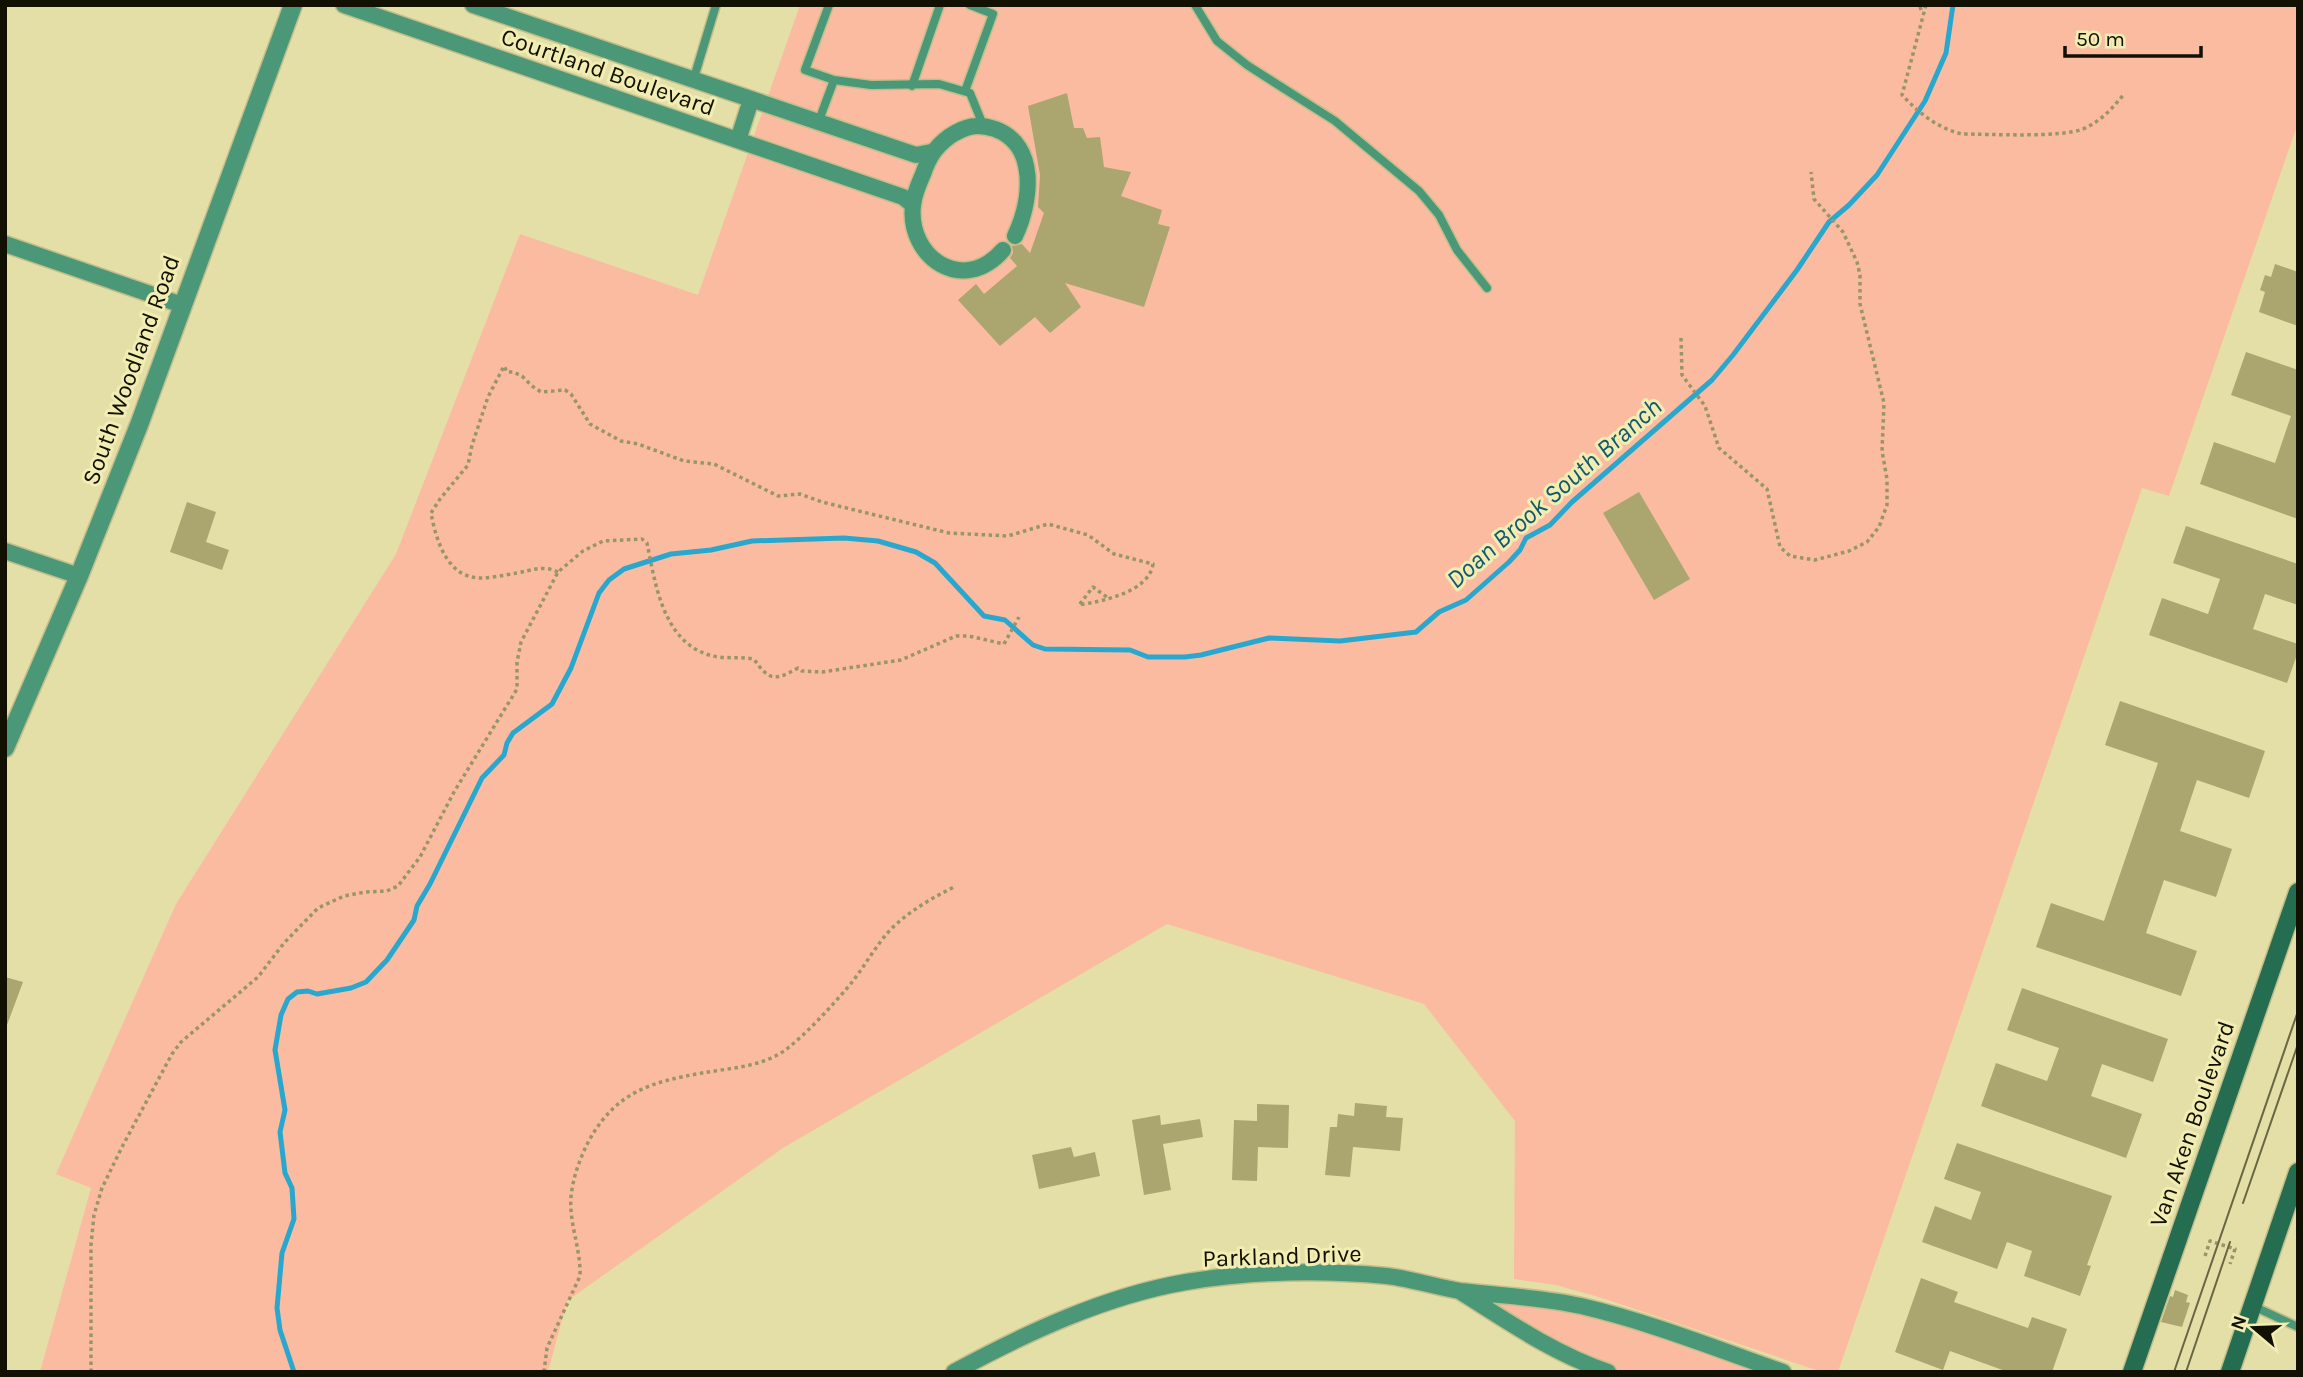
<svg xmlns="http://www.w3.org/2000/svg" width="2303" height="1377" viewBox="0 0 2303 1377" font-family="Karla,sans-serif">
<rect width="100%" height="100%" fill="#e4dfa6"/>
<!-- green -->
<path fill="#fbbba0" d="M800 5H2298V123L2169 496 2142 488 1838 1372H1822L1602 1298 1556 1285 1514 1279 1515 1121 1424 1004 1167 924 783 1148 567 1301 548 1372H40L91 1188 56 1174 176 904 396 554 520 234 698 295Z
M1459 1290 1521 1295 1783 1372H1608Z"/>
<g fill="none" stroke-linecap="round" stroke-linejoin="round">
<!-- stream -->
<path stroke="#29a8cf" stroke-width="5" d="M294 1372 280 1330 277 1308 282 1253 294 1219 292 1188 285 1173 280 1132 285 1110 275 1050 281 1015 288 999 297 992 308 991 317 994 351 988 366 982 387 960 414 920 417 906 430 884 482 778 504 755 507 743 513 733 552 704 571 668 599 593 609 580 624 569 671 554 711 550 752 541 844 538 878 541 916 552 935 563 984 616 1005 620 1033 645 1045 649 1130 650 1148 657H1185L1201 655 1269 638 1340 641 1416 632 1439 612 1466 600 1509 562 1520 550 1526 538 1550 525 1572 502 1712 380 1733 355 1797 270 1829 222 1849 205 1877 175 1925 101 1946 53 1953 5"/>
</g>
<!-- building -->
<path fill="#aba66f" d="M1067 93 1074 128H1083L1087 138 1100 137 1104 167 1131 172 1121 196 1162 210 1158 224 1170 227 1144 307 1065 283 1081 307 1050 333 1035 317 1000 346 958 300 976 284 984 294 1017 266 1010 258 1013 253 1012 246 1022 244 1030 253 1044 213 1038 207 1040 175 1028 106Z
M2275 264 2298 272V326L2259 312 2265 292 2260 290 2265 275 2271 277Z
M2246 352 2298 370V519L2200 484 2214 442 2275 463 2291 416 2231 395Z
M1639 492 1690 579 1654 600 1603 513Z
M187 502 216 512 206 542 229 550 222 570 170 552Z
M2186 526 2298 564V605L2265 594 2253 629 2298 644V652L2287 683 2149 635 2162 598 2208 614 2220 579 2173 563Z
M2120 701 2265 751 2249 798 2197 780 2180 831 2232 849 2216 897 2164 880 2146 933 2197 951 2181 996 2036 947 2051 903 2104 921 2158 763 2105 745Z
M5 977 23 982 7 1025H5Z
M2022 988 2168 1039 2153 1082 2102 1064 2091 1096 2142 1114 2126 1158 1981 1106 1996 1063 2047 1081 2059 1048 2007 1030Z
M1355 1103 1387 1106 1386 1117 1403 1118 1400 1151 1353 1147 1350 1177 1325 1175 1330 1127H1337L1338 1114 1354 1116Z
M1257 1104 1289 1105 1288 1148 1258 1147 1257 1181 1232 1180 1234 1120 1257 1121Z
M1160 1115 1161 1125 1200 1119 1203 1137 1163 1144 1171 1190 1144 1195 1132 1120Z
M1957 1143 2112 1196 2087 1265 2091 1266 2080 1296 2024 1276 2032 1251 2007 1242 1997 1269 1922 1242 1935 1206 1971 1220 1981 1192 1944 1179Z
M1071 1147 1074 1157 1095 1152 1100 1176 1039 1189 1032 1155Z
M1921 1278 1958 1292 1954 1302 2028 1328 2032 1317 2067 1329 2052 1372H2008L1950 1351 1943 1370 1895 1352Z
M2175 1290 2188 1295 2186 1302 2190 1303 2182 1327 2161 1322 2170 1296 2173 1297Z"/>
<g fill="none" stroke-linecap="round" stroke-linejoin="round">
<!-- service casing -->
<g stroke="#c2be8b" stroke-width="11">
<path id="service" d="M829 5 805 70 834 80
M1195 5 1217 41 1247 65 1335 121 1419 191 1439 215 1457 250 1487 288
M693 81 716 5
M912 86 940 5
M965 91 993 14 970 5
M818 123 834 80 871 85 939 84 970 93 983 125
M2253 1306 2298 1327"/>
</g>
<!-- minor casing -->
<g stroke="#c2be8b" stroke-width="19">
<path id="minor" d="M344 5 903 197 913 205
M473 5 916 155 931 152
M738 140 751 100
M5 244 182 305
M1003 250C963 296 907 257 913 205 914 195 919 183 923 174 929 157 935 147 950 136 966 126 977 123 995 129 1039 145 1031 202 1015 236
M5 551 79 576
M1461 1292C1508 1322 1555 1354 1608 1372
M954 1372C1026 1333 1105 1296 1186 1282 1252 1271 1321 1270 1387 1276 1412 1279 1436 1287 1460 1291 1501 1296 1541 1297 1581 1306 1650 1322 1717 1349 1783 1372"/>
</g>
<!-- tertiary casing -->
<g stroke="#c2be8b" stroke-width="21">
<path id="tertiary" d="M5 748 79 576 139 425 293 5"/>
</g>
<!-- secondary casing -->
<g stroke="#c2be8b" stroke-width="21">
<path id="secondary" d="M2132 1372 2298 892
M2230 1372 2298 1172"/>
</g>
<!-- path -->
<path stroke="#99956b" stroke-width="3.5" stroke-dasharray="3.5 3.5" stroke-linecap="butt" d="M1926 5 1902 95C1919 113 1937 128 1962 134 1989 134 2060 138 2083 129 2101 121 2112 109 2124 94
M1921 10 1920 6 1925 5
M1681 338 1682 375 1705 406 1719 448 1767 489 1780 547 1790 556 1815 560 1849 551 1867 542 1879 527 1887 505V479L1882 451 1884 403 1860 304V275L1857 262 1843 232 1814 199 1811 172
M558 572C543 565 533 570 517 573 503 575 482 581 468 576 444 568 435 535 431 513L440 499 468 465 472 445 488 397 504 366 507 372H513L522 376 532 386 541 392 565 390 571 394 590 424 621 441 638 444 684 461 714 464 778 496 800 494 822 502 949 533 1008 536 1048 524 1088 535 1114 554 1153 564C1149 592 1103 601 1079 605L1093 587 1108 598
M2205 1256 2210 1241 2235 1249 2230 1264
M91 1372V1245L94 1215 102 1188 122 1147 172 1054 181 1042 258 977 284 943 318 908 344 896 365 892 387 891 398 886 420 857 454 792 517 689V662L521 642 558 572 583 551 603 541 642 539 647 543C655 582 662 638 706 654 722 660 738 656 754 659 769 681 775 681 798 668L802 671 822 672 901 660 956 636H969L1004 644 1019 617
M544 1372 547 1348 580 1276C581 1249 569 1224 571 1197 573 1176 581 1155 591 1137 618 1091 652 1082 702 1073 730 1068 764 1067 788 1048 809 1031 830 1008 848 987 864 968 875 946 892 928 911 910 932 898 954 887"/>
<!-- service -->
<use href="#service" stroke="#4a9877" stroke-width="8"/>
<!-- minor -->
<use href="#minor" stroke="#4a9877" stroke-width="16"/>
<!-- tertiary -->
<use href="#tertiary" stroke="#4a9877" stroke-width="18"/>
<!-- secondary -->
<use href="#secondary" stroke="#256d51" stroke-width="18"/>
<!-- tram -->
<path stroke="#696645" stroke-width="2" d="M2243 1203 2298 1044
M2174 1372 2298 1011
M2186 1372 2230 1242"/>
</g>
<g text-anchor="middle" dominant-baseline="central" stroke-width="6" stroke-linejoin="round" paint-order="stroke">
<!-- street labels -->
<g font-size="24" fill="#121000" stroke="#f1edb3">
<text transform="translate(608 72) rotate(19)">Courtland Boulevard</text>
<text transform="translate(131 370) rotate(-70)">South Woodland Road</text>
<text transform="translate(2192 1124) rotate(-71)">Van Aken Boulevard</text>
<text transform="translate(1282 1256) rotate(-2)">Parkland Drive</text>
</g>
<!-- water labels -->
<g font-size="26" font-style="italic" fill="#15576b" stroke="#f1edb3">
<text transform="translate(1554 493) rotate(-41)">Doan Brook South Branch</text>
</g>
</g>
<!-- border -->
<rect width="2303" height="1377" fill="none" stroke="#121000" stroke-width="14"/>
<!-- north arrow -->
<g transform="translate(2254 1328) rotate(289)" stroke="#f1edb3" stroke-width="5" paint-order="stroke">
<path d="M0-5L12 26L0 18L-12 26Z" fill="#121000"/>
<text y="-10" font-size="19" font-weight="bold" text-anchor="middle" fill="#121000">N</text>
</g>
<!-- scale -->
<path d="M2065 46v10h136v-10" fill="none" stroke="#121000" stroke-width="3.5"/>
<text x="2076" y="46" font-size="21" fill="#121000" stroke="#f1edb3" stroke-width="5" paint-order="stroke">50 m</text>
</svg>
